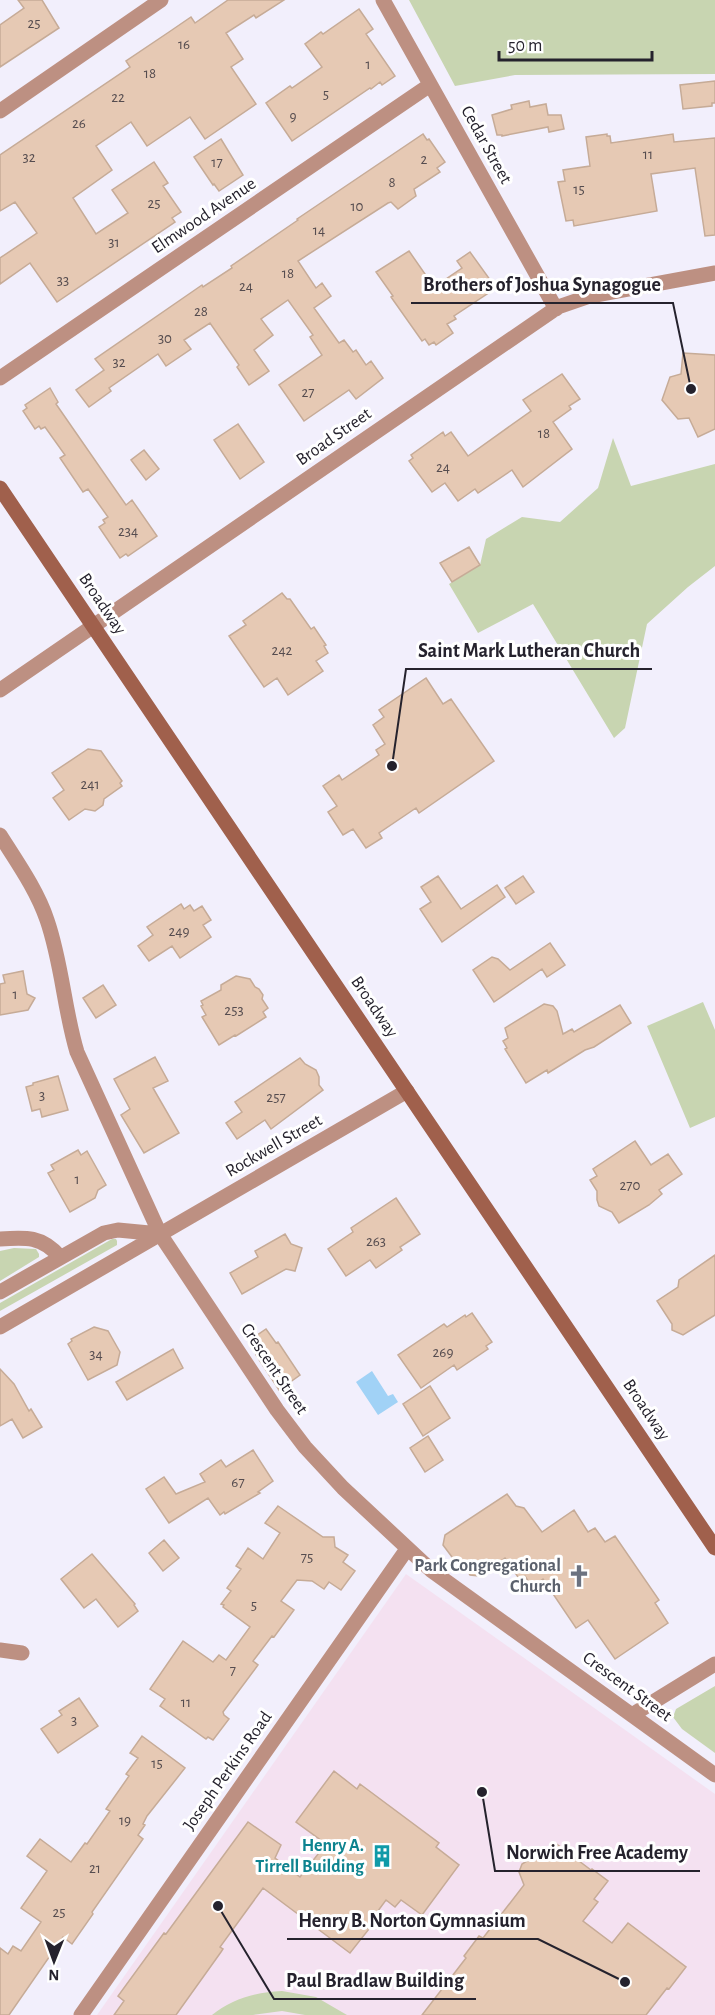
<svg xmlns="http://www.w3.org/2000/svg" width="715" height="2015" viewBox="0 0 715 2015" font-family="'Alegreya Sans',sans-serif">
<rect width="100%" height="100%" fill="#f2effc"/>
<!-- education -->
<path fill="#f4e1f1" d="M406 1574 715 1794V2015H97Z"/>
<!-- green -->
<path fill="#c8d5b1" d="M409 0H715V74L515 75 455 86Z
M613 438 631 486 715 464V566L688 587 647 624 625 728 614 738 533 604 478 633 449 584 480 565 486 539 522 517 560 522 598 488Z
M703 1002 715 1030V1117L690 1128 647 1026Z
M112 1239H116L117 1241V1245L0 1311V1303Z
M14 1248 36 1249 39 1254V1257L0 1281V1251Z
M715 1686V1753L682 1729 673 1717 676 1709Z
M282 1991 316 1997 347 2015H305L282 2011 253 2015H212C232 1999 256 1992 282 1991Z"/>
<!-- water -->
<path fill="#a1d2f6" d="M372 1371 388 1396 393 1394 398 1402 378 1415 356 1382Z"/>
<!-- building -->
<path fill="#e6c9b4" stroke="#c6ab97" stroke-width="1.5" d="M18 0H42L59 28 0 67V25L24 8Z
M228 0H284L256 18 254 15 226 33 243 59 231 67 256 104 205 139 190 117 147 146 131 122 96 146 112 170 73 198 96 234 128 213 112 190 154 162 168 183 163 186 181 212 172 218 175 222 57 302 30 263 0 284V258L37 233 15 202 0 211V155L130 67 126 61 169 32 191 17 195 23Z
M359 9 373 29 366 34 395 76 382 85 380 82 371 89 370 88 292 141 266 103 290 86 292 88 322 67 305 44 321 32 323 34Z
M715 81V103H712V106L683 109 680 85Z
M529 101 530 107 546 104 548 115H561L564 129 549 132 548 127 502 136V135H497L492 115 512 109 511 105Z
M423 134 427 140 429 139 445 162 437 168 440 172 414 189 416 196 398 209 391 202 388 203 298 261 316 288 322 283 331 296 314 308 339 343 344 340 353 352 356 350 366 365 371 361 383 378 356 399 349 390 304 421 279 385 322 355 310 337 313 335 288 300 261 319 273 335 254 350 269 371 249 385 237 367 239 365 210 323 184 340 191 349 166 366 158 354 109 388 111 391 89 407 76 390 104 370 95 359 202 285 203 287 232 268 231 266 298 220 297 219Z
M607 134V136H610L611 143 673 134 674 142 715 138V235L705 236 695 168 651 174 657 211 574 226 573 220 566 221 558 182 565 181 563 170 590 166 586 137Z
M221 139 243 175 219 191 214 184 213 185 194 157Z
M409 251 434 287 462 268 457 261 470 252 496 288 454 316 456 319 447 324 453 333 436 345 434 342 429 345 425 339 422 341 391 297 393 296 376 272Z
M683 353 715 355V429L698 437 689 418 678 419 662 400 670 377 681 374Z
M562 374 580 399 569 406 571 409 553 422 572 449 523 487 512 470 478 493 475 489 458 501 445 483 432 492 409 461 413 458 411 455 443 432 445 436 451 432 468 456 531 411 523 400Z
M50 388 58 402 56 404 126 505 132 500 157 536 128 556 126 554 120 558 99 527 105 523 103 520 108 517 88 489 83 492 60 458 65 455 45 427 41 429 39 426 35 429 23 411 27 408 25 405Z
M238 424 264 462 240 479 214 440Z
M144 450 159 469 146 480 131 460Z
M469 547 480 565 452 582 440 563Z
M282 593 287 599H290L311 629 314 627 326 645 324 646 328 653 316 661 323 671 288 695 277 678 264 687 229 636 246 625 243 621Z
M426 678 443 704 451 699 494 761 419 813 416 808 379 833 382 838 366 848 353 829 343 835 328 812 337 806 323 786 339 775 342 780 379 755 376 750 385 744 373 725 384 717 379 710Z
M88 749 101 751 122 781 120 783 122 786 104 799 103 805 95 811 85 809 69 820 53 798 64 790 52 773Z
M438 876 461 909 497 885 505 897 442 942 420 909 431 902 421 887Z
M523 876 534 892 516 904 505 888Z
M181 904 184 909 190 905 194 911 202 906 211 920 203 925 211 937 180 958 172 946 149 961 138 946 153 935 147 927Z
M550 943 565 965 547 977 542 969 494 1002 473 970 492 957 498 959 510 970Z
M23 971 27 994 35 998 28 1010 0 1015V984L5 983 3 975Z
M236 976 250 979 255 987 259 989 263 995 262 999 268 1008 263 1012 266 1017 236 1036 235 1035 219 1045 202 1017 206 1015 201 1006 203 1005 201 1001 221 990V985Z
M103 985 116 1005 96 1018 83 998Z
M544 1004 553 1006 557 1011 563 1034 572 1029 574 1032 620 1005 631 1023 594 1047 585 1050 548 1073 547 1070 526 1083 505 1049 507 1048 503 1041 508 1038 505 1028Z
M155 1057 168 1081 153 1088 179 1133 144 1153 121 1115 130 1109 114 1079Z
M300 1058 305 1064 316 1070 319 1077V1085L323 1090 271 1129 265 1120 237 1139 226 1123 242 1112 235 1102Z
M58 1076 68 1110 42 1117 40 1109 32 1111 26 1087 33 1085V1083Z
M635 1141 651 1165 668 1154 682 1174 659 1190 662 1194 649 1205 619 1223 612 1212 599 1206 597 1200V1191L590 1180 597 1176 593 1169Z
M78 1150 81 1155 87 1151 106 1185 98 1190 95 1198 70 1212 48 1173 54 1170 51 1165Z
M396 1198 420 1234 400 1247 402 1250 376 1268 370 1260 346 1276 328 1249 353 1232 351 1228Z
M285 1234 291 1244 302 1248 295 1271 286 1269 242 1294 230 1273 258 1257 255 1251Z
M715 1255V1315L683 1335 672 1330V1324L657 1301 678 1287 679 1280Z
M472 1313 492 1342 486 1346 488 1349 457 1370 454 1365 421 1388 398 1355 444 1324 447 1327 465 1315 466 1317Z
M94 1327 108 1331 120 1352 117 1365 88 1380 68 1344 72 1341 71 1339Z
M266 1329 276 1343 278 1342 300 1375 279 1390 256 1355 259 1354 250 1340Z
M173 1349 183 1368 127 1400 116 1382Z
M0 1369 14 1384 29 1411 31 1409 42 1427 23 1438 12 1419 0 1426Z
M430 1386 450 1418 423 1436 403 1404Z
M428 1436 443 1460 425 1472 410 1448Z
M253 1450 273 1481 258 1492 260 1493 225 1514 224 1512 220 1515 208 1498 169 1523 146 1489 164 1477 176 1494 205 1482 200 1474 221 1460 226 1467Z
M507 1494 516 1506 524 1508 542 1532 574 1510 588 1532 595 1528 605 1542 615 1536 659 1600 655 1603 668 1623 615 1659 588 1620 576 1628 543 1579 532 1587 525 1576 520 1580 505 1558 479 1576 470 1575 462 1562 455 1561 443 1545 445 1535Z
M278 1506 323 1537H334L335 1547 348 1555 343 1562 355 1571 341 1590 329 1582 324 1589 312 1581 297 1580 281 1601 294 1610 274 1637 272 1636 253 1661 258 1665 223 1712 224 1715 229 1719 213 1740 208 1737 206 1739 160 1706 165 1699 150 1689 183 1641 213 1662 219 1655 226 1660 250 1627 223 1607 224 1605 221 1604 231 1591 227 1588 241 1569 236 1566 248 1548 263 1559 280 1533 265 1523Z
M164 1540 179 1558 163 1571 149 1553Z
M92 1554 135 1604 134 1605 138 1611 118 1627 96 1599 84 1608 61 1579Z
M79 1698 98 1726 58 1753 41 1729 62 1715 59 1711Z
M142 1736 185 1768 147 1816 143 1824 145 1825 138 1835 143 1839 92 1912 93 1914 72 1944 63 1937 9 2015H0V1948L8 1954 13 1946 21 1951 41 1922 21 1908 47 1871 27 1856 40 1839 71 1862 85 1843 87 1844 110 1811 106 1809 129 1776 126 1774 138 1758 130 1753Z
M334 1771 357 1789 360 1784 439 1843 436 1847 459 1865 422 1915 401 1900 395 1907 386 1900 366 1927 369 1929 350 1953 263 1888 220 1947 223 1949 221 1952 176 2015H114L124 2001 118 1996 164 1933 166 1934 248 1822 281 1845 275 1858 300 1877 326 1844 296 1822Z
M554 1842 591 1870 592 1869 608 1881 594 1899 598 1902 583 1921 612 1943 628 1923 686 1967 669 1989 667 1988 646 2015H422L466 1958 464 1956 479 1936 483 1938 524 1885 519 1872 522 1864 527 1861 540 1859Z"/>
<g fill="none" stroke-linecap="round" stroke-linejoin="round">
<!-- street -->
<path stroke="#bd9082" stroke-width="15" d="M383 0 556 309
M0 111 161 0
M0 378 430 85
M0 690 558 307 590 296 715 273
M0 835C17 862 37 890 47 920 62 963 64 1009 77 1052L160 1234 277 1410 305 1447 343 1488 432 1571 715 1775
M0 1239C26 1237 42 1236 60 1257
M0 1292 104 1233 118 1230 160 1234
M0 1327 407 1091
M0 1650 22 1653
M632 1715 715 1664
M81 2015 407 1549"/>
<!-- secondary -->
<path stroke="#a0604c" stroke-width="15" d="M0 488 715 1548"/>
</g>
<!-- icons -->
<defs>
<g id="church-bare" transform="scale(1.8)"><path d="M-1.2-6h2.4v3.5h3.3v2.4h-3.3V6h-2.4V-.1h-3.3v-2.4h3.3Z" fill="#6b7280" stroke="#fff" stroke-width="2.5" paint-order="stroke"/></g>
<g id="building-bare" transform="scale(1.8)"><path d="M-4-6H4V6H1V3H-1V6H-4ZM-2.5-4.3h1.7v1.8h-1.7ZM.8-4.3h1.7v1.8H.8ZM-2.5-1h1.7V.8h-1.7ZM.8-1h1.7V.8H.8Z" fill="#0f9aa8" stroke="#fff" stroke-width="2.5" paint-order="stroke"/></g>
</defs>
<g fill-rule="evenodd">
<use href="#church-bare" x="579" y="1576"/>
<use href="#building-bare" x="382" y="1856"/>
</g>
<g text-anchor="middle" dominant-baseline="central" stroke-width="6" stroke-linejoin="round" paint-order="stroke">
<!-- number labels -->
<g font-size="15" fill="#554c4f">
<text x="34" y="23">25</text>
<text x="184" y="44">16</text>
<text x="368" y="64">1</text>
<text x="150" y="73">18</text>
<text x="326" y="94">5</text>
<text x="118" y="97">22</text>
<text x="293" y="116">9</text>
<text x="79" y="123">26</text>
<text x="648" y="154">11</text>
<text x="29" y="157">32</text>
<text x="424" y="159">2</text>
<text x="217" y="162">17</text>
<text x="392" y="182">8</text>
<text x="579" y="189">15</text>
<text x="154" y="203">25</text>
<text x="357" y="206">10</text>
<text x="319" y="230">14</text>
<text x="114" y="242">31</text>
<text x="288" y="273">18</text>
<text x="63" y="280">33</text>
<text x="246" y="286">24</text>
<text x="201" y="311">28</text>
<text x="165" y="338">30</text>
<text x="119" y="362">32</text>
<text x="308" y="392">27</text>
<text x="544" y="433">18</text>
<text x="443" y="467">24</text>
<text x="128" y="531">234</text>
<text x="282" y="650">242</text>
<text x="90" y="784">241</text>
<text x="179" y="931">249</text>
<text x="15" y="994">1</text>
<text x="234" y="1010">253</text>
<text x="42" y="1095">3</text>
<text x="276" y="1097">257</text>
<text x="77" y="1179">1</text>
<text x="630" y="1185">270</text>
<text x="376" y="1241">263</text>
<text x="443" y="1352">269</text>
<text x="96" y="1354">34</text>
<text x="238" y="1482">67</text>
<text x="307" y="1557">75</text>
<text x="254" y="1605">5</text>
<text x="233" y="1670">7</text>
<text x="186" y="1702">11</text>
<text x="74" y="1720">3</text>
<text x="157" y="1763">15</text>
<text x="125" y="1820">19</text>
<text x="95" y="1868">21</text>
<text x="59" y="1912">25</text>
</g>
<!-- street labels -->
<g font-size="18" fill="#25222d" stroke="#fff">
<text transform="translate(486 145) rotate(61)">Cedar Street</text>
<text transform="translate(204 216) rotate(-34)">Elmwood Avenue</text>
<text transform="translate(334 437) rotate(-35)">Broad Street</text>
<text transform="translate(102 604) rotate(56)">Broadway</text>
<text transform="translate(374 1007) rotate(56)">Broadway</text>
<text transform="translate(274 1146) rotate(-30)">Rockwell Street</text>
<text transform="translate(274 1369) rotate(56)">Crescent Street</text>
<text transform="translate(646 1410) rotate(56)">Broadway</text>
<text transform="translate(627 1687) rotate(36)">Crescent Street</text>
<text transform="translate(228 1771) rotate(-55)">Joseph Perkins Road</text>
</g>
<!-- worship labels -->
<g font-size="18" font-weight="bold" fill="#5b616d" stroke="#fff" text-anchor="end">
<text x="561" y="1566">Park Congregational<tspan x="561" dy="21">Church</tspan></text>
</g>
<!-- culture labels -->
<g font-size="18" font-weight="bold" fill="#0d838f" stroke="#fff" text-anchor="end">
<text x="364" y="1846">Henry A.<tspan x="364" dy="21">Tirrell Building</tspan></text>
</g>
</g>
<!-- callouts -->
<path fill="none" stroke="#25222d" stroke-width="2" d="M691 389L673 303H411M392 766L406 669H652M482 1792L495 1871H700M625 1982L538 1939H287M218 1906L274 1999H476"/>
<g fill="#25222d" stroke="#fff" stroke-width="2">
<circle cx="691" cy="389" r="6"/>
<circle cx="392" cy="766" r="6"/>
<circle cx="482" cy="1792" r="6"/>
<circle cx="625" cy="1982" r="6"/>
<circle cx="218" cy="1906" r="6"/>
</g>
<g font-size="20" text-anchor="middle" font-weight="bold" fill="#25222d" stroke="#fff" stroke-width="6" stroke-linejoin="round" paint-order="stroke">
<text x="542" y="291">Brothers of Joshua Synagogue</text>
<text x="529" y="657">Saint Mark Lutheran Church</text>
<text x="597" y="1859">Norwich Free Academy</text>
<text x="412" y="1927">Henry B. Norton Gymnasium</text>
<text x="375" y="1987">Paul Bradlaw Building</text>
</g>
<!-- north arrow -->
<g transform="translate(54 1961) rotate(181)" stroke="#ffffff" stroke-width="4.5" paint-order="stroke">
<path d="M0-4.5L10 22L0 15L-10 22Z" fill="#25222d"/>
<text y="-9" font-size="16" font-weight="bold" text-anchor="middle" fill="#25222d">N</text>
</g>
<!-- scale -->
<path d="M499 51v9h153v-9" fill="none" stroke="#25222d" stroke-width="3"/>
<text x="508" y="51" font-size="18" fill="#25222d" stroke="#ffffff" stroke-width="4.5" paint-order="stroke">50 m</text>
</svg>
